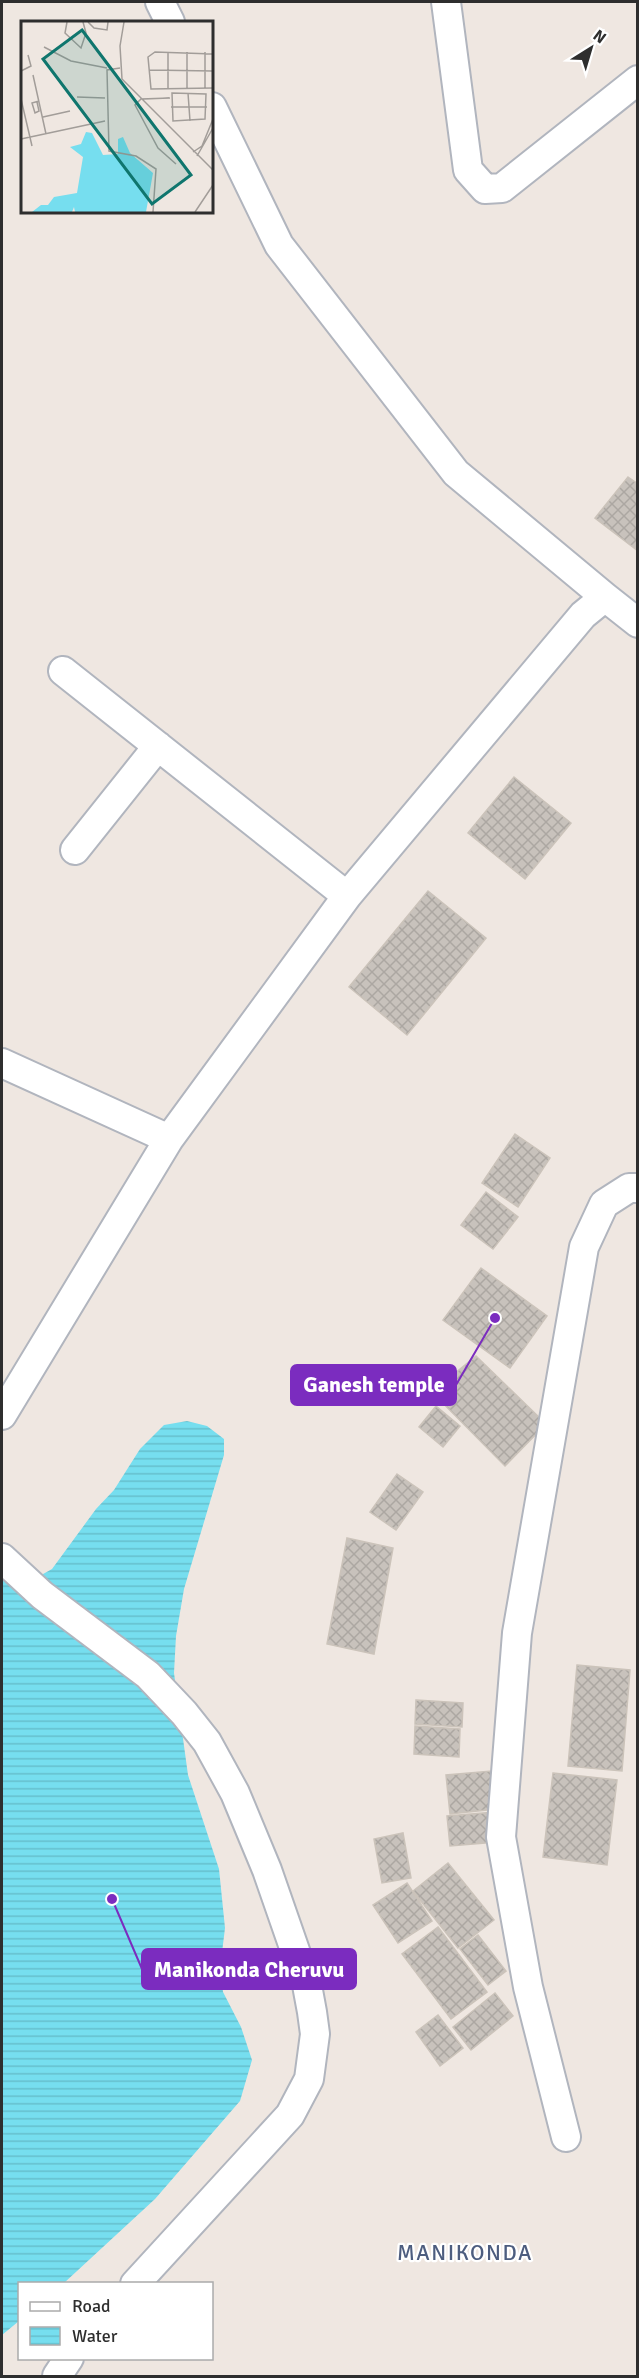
<svg xmlns="http://www.w3.org/2000/svg" width="639" height="2378" viewBox="0 0 639 2378" font-family="Signika,sans-serif">
<defs>
<pattern id="water-rules" width="6" height="5" patternUnits="userSpaceOnUse" patternTransform="scale(1.5)"><rect width="6" height="5" fill="#76deef"/><path d="M0 2.5h6" fill="none" stroke="#66bfcd"/></pattern>
<pattern id="building-cross-hatch" width="8" height="8" patternUnits="userSpaceOnUse" patternTransform="scale(1.5)"><rect width="8" height="8" fill="#c8c2bc"/><path d="M0 0l8 8M0 8l8-8" fill="none" stroke="#aca7a2"/></pattern>
</defs>
<rect width="100%" height="100%" fill="#efe7e1"/>
<!-- water -->
<path fill="url(#water-rules)" d="M187 1421 207 1426 224 1439V1455L184 1589 176 1636 174 1673 188 1775 219 1869 225 1928 220 1969 223 1992 241 2027 252 2060 240 2101 155 2199 64 2283 20 2284 19 2321 2 2335V1560L36 1578 52 1569 96 1509 114 1490 140 1449 164 1425Z"/>
<!-- building -->
<path fill="url(#building-cross-hatch)" stroke="#cbc3ba" stroke-width="1.5" d="M628 477 638 484V551L595 518Z
M514 777 571 823 525 879 468 833Z
M428 891 486 938 407 1035 349 987Z
M515 1134 550 1158 518 1207 482 1183Z
M486 1192 518 1217 493 1249 461 1225Z
M481 1268 547 1316 510 1368 443 1320Z
M476 1356 546 1424 505 1466 432 1392Z
M436 1406 460 1426 443 1447 419 1427Z
M397 1474 423 1492 396 1530 370 1512Z
M347 1538 393 1548 374 1654 327 1644Z
M577 1665 630 1670 622 1771 568 1766Z
M416 1700 463 1703 462 1727 415 1724Z
M415 1726 460 1729 459 1757 414 1754Z
M492 1771 496 1809 450 1814 446 1775Z
M553 1773 617 1780 607 1865 543 1857Z
M495 1812 497 1842 450 1846 447 1816Z
M403 1833 411 1878 382 1883 374 1839Z
M448 1863 494 1920 458 1948 413 1891Z
M407 1883 432 1921 398 1943 373 1905Z
M438 1927 487 1992 451 2019 402 1954Z
M478 1935 506 1971 488 1985 460 1949Z
M495 1993 513 2016 471 2050 453 2027Z
M438 2015 463 2048 440 2066 416 2032Z"/>
<g fill="none" stroke-linecap="round" stroke-linejoin="round">
<!-- minor casing -->
<g stroke="#b1b5be" stroke-width="32">
<path id="minor" d="M160 2 170 22
M446 2 468 170 485 189 502 188 638 80
M212 107 279 245 456 473 605 597
M63 671 347 896
M75 850 158 746
M2 1063 169 1139
M2 1415 169 1139 347 896 583 615 605 597 638 623
M2 1558 42 1595 148 1675 184 1713 207 1742 235 1793 267 1870 307 1985 312 2012 315 2034 309 2079 290 2115 135 2284
M566 2137 528 1987 501 1837 517 1633 584 1247 604 1204 629 1188H638
M57 2376 69 2358"/>
</g>
<!-- minor -->
<use href="#minor" stroke="#fff" stroke-width="28"/>
</g>
<g text-anchor="middle" dominant-baseline="central" stroke-width="4.5" stroke-linejoin="round" paint-order="stroke">
<!-- neighbourhood labels -->
<g font-size="22" letter-spacing="1.5" fill="#4d5d7f" stroke="#fff">
<text x="465" y="2252">MANIKONDA</text>
</g>
</g>
<!-- overview -->
<g transform="translate(21 21)">
<rect width="192" height="192" fill="#efe7e1"/>
<path d="M65 111 71 112 82 134 97 133V118L102 116 109 132 132 152 125 191H54L53 186 51 191H11L20 184H27L33 176 56 172 62 136 49 126 60 123Z" fill="#76deef"/>
<path fill="none" stroke="#a29d99" stroke-width="1.5" d="M46 1 44 12 60 27 65 12 62 1M67 1 73 7 86 9 87 1M103 1 99 25 101 58 192 149M23 26 50 40 86 47M147 31V68M166 31V68M192 33 134 31 127 36 130 68 192 67M99 47 86 49 88 130 115 135 135 148 132 191M128 49 192 50M0 50 10 45 7 34M12 54 25 113M184 67V31M151 72 185 73 184 98 152 100ZM167 72 169 100M56 76 84 77M149 77 120 78 114 84 137 127 155 143M0 78 11 125M123 78 148 77M16 81 18 90 14 92 11 82 18 80M150 86H186M22 96 49 90M0 118 84 100M172 131 181 125 192 98M176 135 192 107M174 191 192 164"/>
<path fill="#0f766e" fill-opacity="0.15" stroke="#0f766e" stroke-width="3" d="M61 9 170 154 131 183 22 38Z"/>
<rect width="192" height="192" fill="none" stroke="#2e2e2e" stroke-width="3"/>
</g>
<!-- callouts -->
<path fill="none" stroke="#7b2cbf" stroke-width="2" d="M495 1318L456 1385M112 1899L142 1969"/>
<g fill="#7b2cbf" stroke="#fff" stroke-width="2">
<circle cx="495" cy="1318" r="6"/>
<circle cx="112" cy="1899" r="6"/>
</g>
<g fill="#7b2cbf" stroke="#7b2cbf" stroke-width="2">
<rect x="291" y="1365" width="165" height="40" rx="6"/>
<rect x="142" y="1949" width="214" height="40" rx="6"/>
</g>
<g font-size="22" text-anchor="middle" font-weight="bold" fill="#fff">
<text x="374" y="1392">Ganesh temple</text>
<text x="249" y="1977">Manikonda Cheruvu</text>
</g>
<!-- border -->
<rect width="639" height="2378" fill="none" stroke="#2e2e2e" stroke-width="6"/>
<!-- legend -->
<rect x="18" y="2282" width="195" height="78" fill="#ffffff" stroke="#ababab" stroke-width="1.5"/>
<rect x="30" y="2302" width="30" height="9" fill="#ffffff" stroke="#ababab" stroke-width="1.5"/>
<text x="72" y="2312" font-size="18" fill="#2e2e2e">Road</text>
<rect x="30" y="2327" width="30" height="18" fill="url(#water-rules)" stroke="#ababab" stroke-width="1.5"/>
<text x="72" y="2342" font-size="18" fill="#2e2e2e">Water</text>
<!-- north arrow -->
<g transform="translate(591 48) rotate(37)" stroke="#ffffff" stroke-width="4.5" paint-order="stroke">
<path d="M0-4.5L10 22L0 15L-10 22Z" fill="#2e2e2e"/>
<text y="-9" font-size="16" font-weight="bold" text-anchor="middle" fill="#2e2e2e">N</text>
</g>
</svg>
